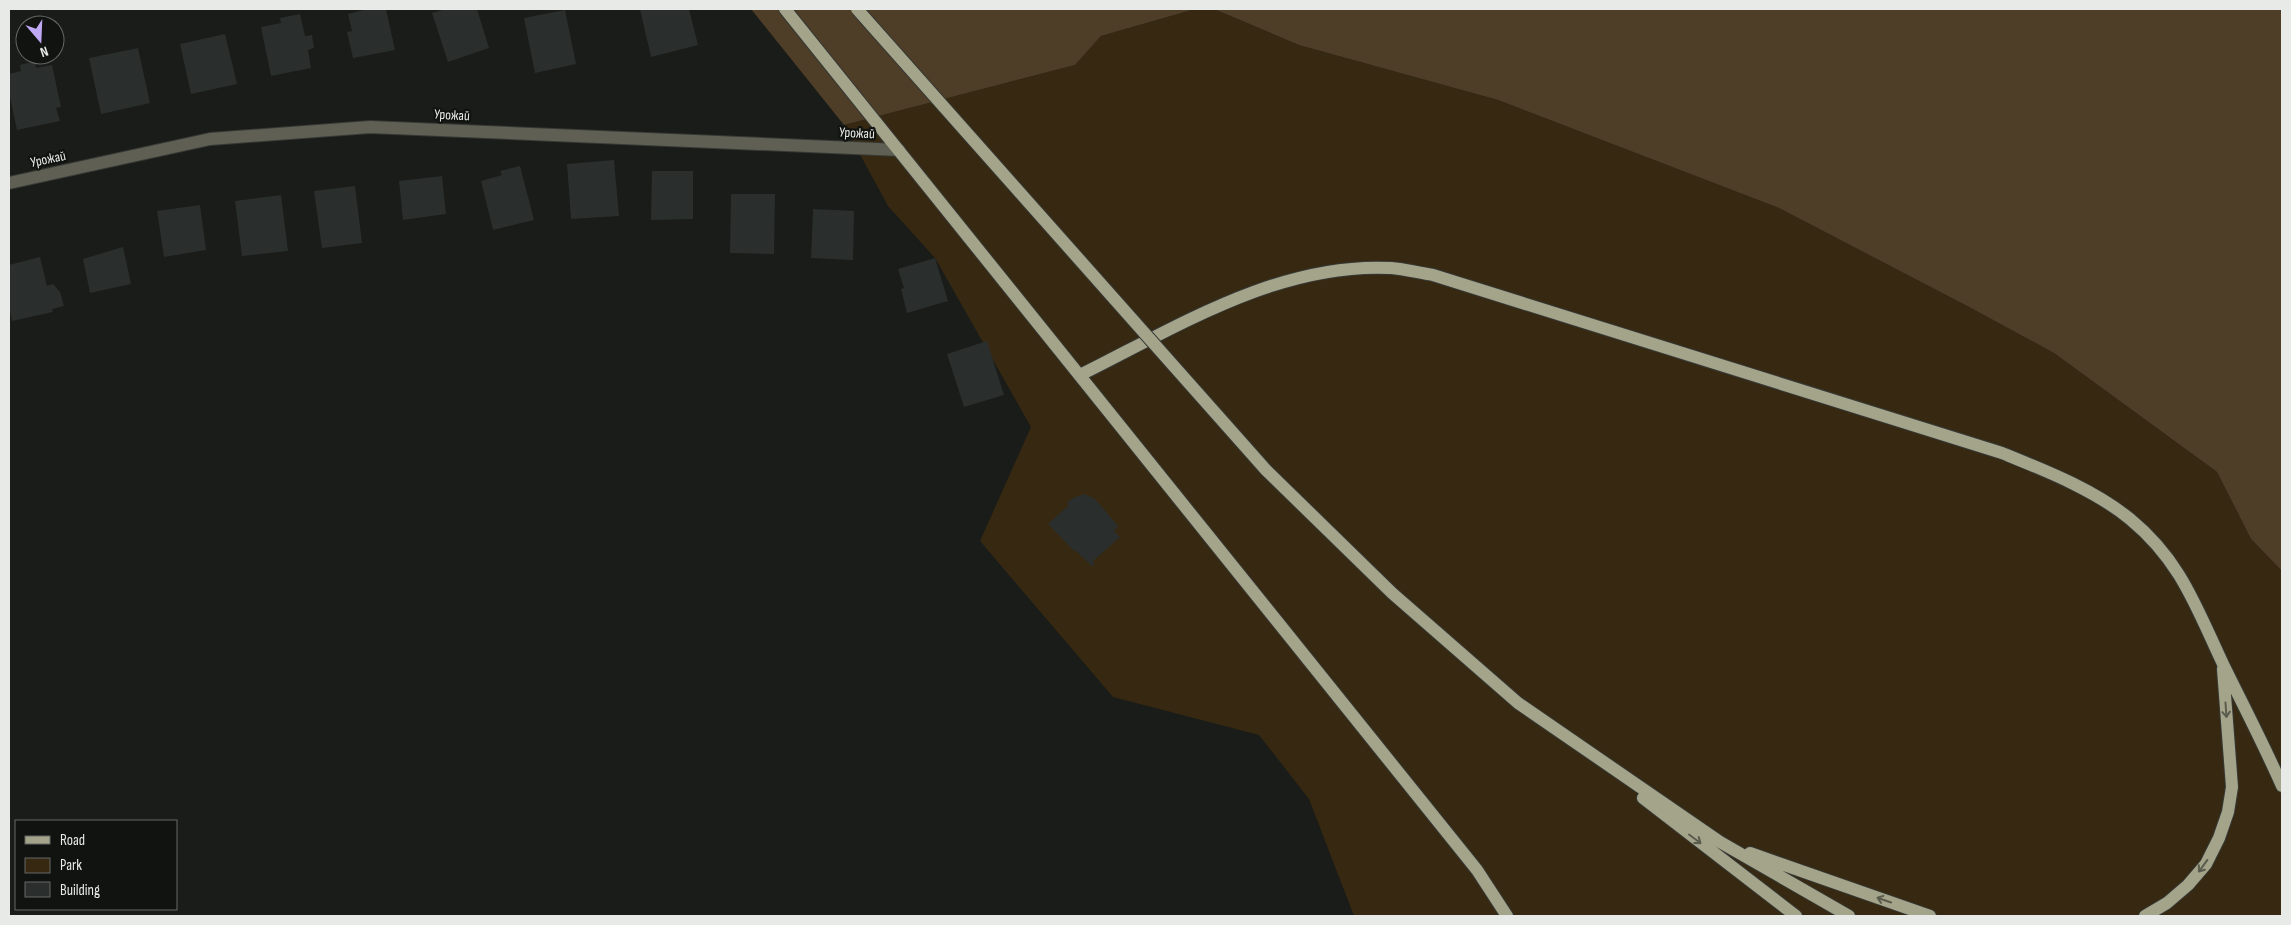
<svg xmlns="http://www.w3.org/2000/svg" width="2291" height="925" viewBox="0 0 2291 925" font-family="'Sofia Sans Condensed',sans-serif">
<rect width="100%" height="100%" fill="#191c18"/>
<!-- green -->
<path fill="#372812" d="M1195 9H1214L1299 45 1498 100 1779 208 1971 308 2054 353 2217 472 2251 539 2282 571V916H1354L1309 799 1259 735 1113 697 980 541 1031 427 935 258 888 206 844 125 1075 65 1101 36Z"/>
<!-- forest -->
<path fill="#4e3d27" d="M751 9H1195L1101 36 1075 65 844 125Z
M1214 9H2282V571L2251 539 2217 472 2054 353 1971 308 1779 208 1498 100 1299 45Z"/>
<!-- building -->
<path fill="#2a2f2d" d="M368 9H386L395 50 353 58 347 32 352 31 348 14Z
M446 9H477L489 48 448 62 432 13Z
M640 9H689L698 45 651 57Z
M565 10 576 64 535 73 524 18Z
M300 14 305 36 312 35 314 48 308 50 311 68 271 76 261 27 281 23 280 18Z
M225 34 237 84 191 94 180 44Z
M138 48 150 103 101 114 89 58Z
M35 61 36 68 52 65 61 107 56 108 60 121 17 130 9 92V74L21 71 20 65Z
M614 160 619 216 571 219 567 164Z
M520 166 534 220 493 230 481 181 502 175 500 171Z
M652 171H693V219L651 220Z
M442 176 446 214 403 220 399 181Z
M355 186 362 243 322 248 314 191Z
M731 194H775L774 254 730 253Z
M281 195 288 251 242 256 235 201Z
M200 205 206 250 164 257 157 211Z
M813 209 854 211 853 260 811 258Z
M123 247 131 284 90 293 83 259Z
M40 257 47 286 53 284 60 292 64 306 52 309 53 312 12 321 9 306V265Z
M935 258 948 301 907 313 901 289 904 288 898 269Z
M987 341 1004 395 964 407 947 354Z
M1084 494 1095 499 1118 526 1114 531 1120 537 1093 561 1094 564 1092 566 1075 550 1074 551 1048 524 1069 505 1067 503 1073 498Z"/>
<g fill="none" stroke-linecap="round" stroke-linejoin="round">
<!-- minor casing -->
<g stroke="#363935" stroke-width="14">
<path id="minor" d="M9 183 210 139 370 127 899 150"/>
</g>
<!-- major casing -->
<g stroke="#363935" stroke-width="14">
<path id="major" d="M785 9 1477 870 1507 916
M1080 375C1177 327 1279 262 1391 268 1405 269 1419 273 1433 275L2002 453C2046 471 2093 489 2130 519 2181 561 2196 607 2223 664 2243 705 2264 745 2282 786
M1266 470 1392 593 1518 703 1720 842 1849 916
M1643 798 1796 916
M1750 853 1930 916
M2145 916 2167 903 2188 885 2206 864 2219 838 2228 812 2232 787 2223 669"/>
</g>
<!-- minor -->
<use href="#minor" stroke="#5f5f53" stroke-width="12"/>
<!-- major -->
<use href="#major" stroke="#a4a48b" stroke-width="12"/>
<!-- major-bridge casing -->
<g stroke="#363935" stroke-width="14" stroke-linecap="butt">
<path id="major-bridge" d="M857 9 1266 470"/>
</g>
<!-- major-bridge -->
<use href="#major-bridge" stroke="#a4a48b" stroke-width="12"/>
</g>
<!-- one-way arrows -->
<defs><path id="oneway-shaft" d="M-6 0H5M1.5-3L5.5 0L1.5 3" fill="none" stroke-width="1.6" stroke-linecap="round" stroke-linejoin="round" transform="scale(1.25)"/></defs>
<g stroke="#5a5c4d">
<use href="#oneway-shaft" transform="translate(2226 710) rotate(86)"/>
<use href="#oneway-shaft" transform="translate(1695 839) rotate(37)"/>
<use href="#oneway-shaft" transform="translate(2203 866) rotate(126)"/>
<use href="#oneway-shaft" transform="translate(1884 900) rotate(-161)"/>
</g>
<g text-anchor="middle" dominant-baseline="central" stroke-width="4.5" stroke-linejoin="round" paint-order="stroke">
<!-- street labels -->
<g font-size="14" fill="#e8eae8" stroke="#10130f">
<text transform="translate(452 115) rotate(3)">Урожай</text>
<text transform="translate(857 133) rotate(3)">Урожай</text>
<text transform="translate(48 159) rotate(-12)">Урожай</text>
</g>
</g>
<!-- border -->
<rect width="2291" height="925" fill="none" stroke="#e8eae8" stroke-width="20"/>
<!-- legend -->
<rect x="15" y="820" width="162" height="90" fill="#10130f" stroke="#666966"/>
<rect x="25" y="836" width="25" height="8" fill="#a4a48b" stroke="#666966"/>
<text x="60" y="845" font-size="15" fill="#e8eae8">Road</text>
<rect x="25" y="858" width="25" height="15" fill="#372812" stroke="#666966"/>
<text x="60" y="870" font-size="15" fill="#e8eae8">Park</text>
<rect x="25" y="882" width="25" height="15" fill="#2a2f2d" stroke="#666966"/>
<text x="60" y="895" font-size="15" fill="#e8eae8">Building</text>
<!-- north arrow -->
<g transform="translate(40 40) rotate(161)"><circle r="24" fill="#10130f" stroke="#666966"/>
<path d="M0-4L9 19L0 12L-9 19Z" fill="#bfa8f4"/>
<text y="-8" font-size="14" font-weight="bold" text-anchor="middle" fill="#e8eae8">N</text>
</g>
</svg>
